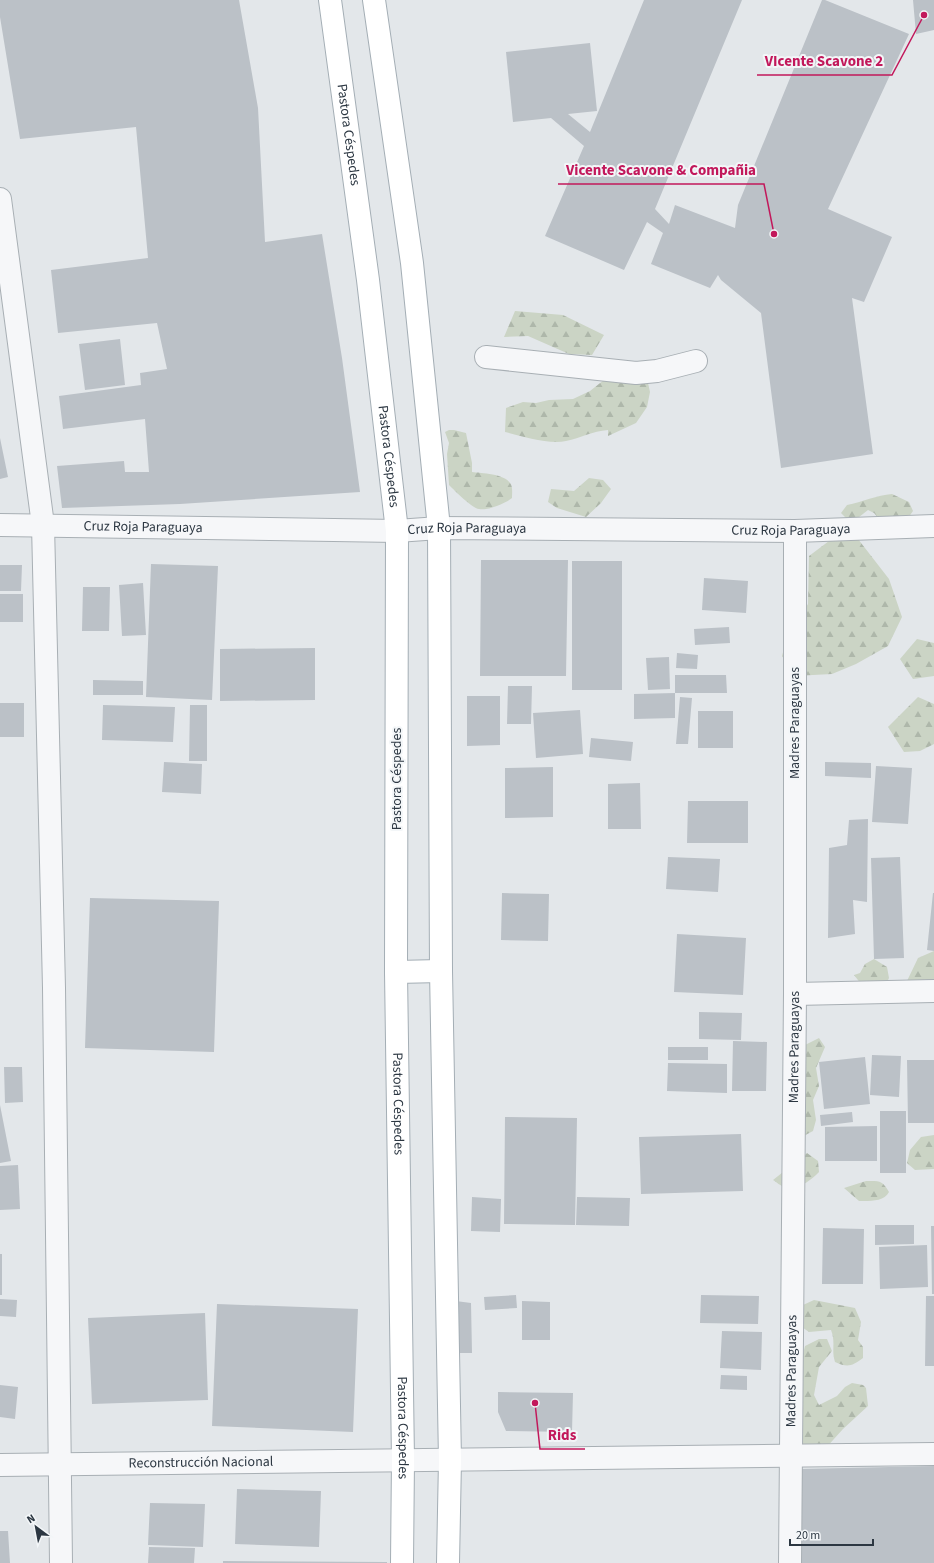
<svg xmlns="http://www.w3.org/2000/svg" width="934" height="1563" viewBox="0 0 934 1563" font-family="'Source Sans 3',sans-serif">
<defs>
<pattern id="forest-firs" width="22" height="20" patternUnits="userSpaceOnUse"><rect width="22" height="20" fill="#cbd4c5"/><path d="M5 1l3.5 6h-7zM16 11l3.5 6h-7z" fill="#aeb7aa"/></pattern>
</defs>
<rect width="100%" height="100%" fill="#e3e7ea"/>
<!-- forest -->
<path fill="url(#forest-firs)" d="M515 311 563 315 604 335 592 355 569 354 528 336 504 337Z
M614 372 646 374 650 392 647 407 636 423 608 436V430C592 431 581 438 566 441 549 445 522 436 505 432L506 408 523 402 536 403 549 400 573 399 590 391Z
M449 430H454L466 433 472 463V472C481 473 505 474 510 483 513 486 512 494 512 498 506 503 488 511 479 509 472 508 455 491 449 485L447 454 449 443 445 432Z
M589 478 603 480 611 489 601 503 586 517 557 508 548 502 551 489 574 491Z
M892 494 909 502 913 511 908 518 881 521 874 513 868 510 854 521 846 518 841 513 847 505C862 502 877 495 892 494Z
M858 539 889 579 902 617 888 646 856 664 832 674 794 676 782 656 787 637 808 604 809 556 829 541Z
M917 639 934 643V676L913 679 900 659Z
M918 697 934 704V744L920 751 904 752 888 727Z
M934 951V991L907 981 918 958Z
M874 959 887 967 889 978 886 984 865 989 854 975 860 973 865 964Z
M819 1038 825 1047 816 1068 819 1086 813 1100 816 1120 813 1131 798 1139 783 1111 782 1100 791 1052Z
M934 1135V1169L915 1170 907 1163 910 1150 921 1137Z
M807 1153 818 1161 819 1172C810 1181 799 1190 784 1187 781 1186 776 1182 773 1180Z
M866 1181C880 1181 882 1180 889 1192 884 1202 869 1201 859 1201L844 1188Z
M814 1300 855 1308 861 1322 858 1340 863 1347V1358C852 1366 848 1368 835 1362 831 1350 836 1343 831 1330L809 1332 799 1325 803 1305Z
M819 1339H827L832 1351 819 1367 814 1395 819 1405 837 1396 845 1387 852 1383 863 1385 866 1388 868 1406 843 1429 824 1450 798 1447 803 1354 805 1346Z"/>
<!-- building -->
<path fill="#bbc1c7" d="M0 0H239L258 108 265 242 322 234 342 358 360 492 180 504 62 508 57 466 124 461 125 472H149L145 419 63 429 59 396 141 385 140 373 167 369 157 323 58 333 51 270 148 258 136 127 20 139 0 17Z
M644 0H742L655 209 669 224 675 205 735 228 738 205 822 0H825L909 34 828 209 892 237 864 302 852 298 873 454 781 468 761 313 721 280 718 275 710 288 651 264 663 233 647 222 624 270 545 236 584 146 551 118 513 122 506 52 590 43 597 111 568 114 590 132Z
M913 0H934V30L916 34Z
M120 339 125 385 85 390 79 344Z
M0 438 8 477 0 479Z
M481 560H568L566 676H480Z
M572 561H622V690H572Z
M151 564 218 566 212 700 146 697Z
M0 565H22L21 591H0Z
M704 578 748 581 746 613 702 610Z
M143 583 146 635 122 636 119 585Z
M83 587H110L109 631H82Z
M0 594H23V622H0Z
M729 627 730 643 695 645 694 629Z
M315 648V700L220 701V649Z
M677 653 698 655 697 669 676 668Z
M669 657 670 689 648 690 646 658Z
M675 675H726L727 693H675Z
M93 680 143 681V695H93Z
M508 686H532L531 724H507Z
M675 693V718L634 719V694Z
M467 696H500V745L467 746Z
M680 697 692 698 688 744H676Z
M0 703H24V737H0Z
M103 705 175 707 173 742 102 740Z
M190 705H207V761H189Z
M580 710 583 754 536 758 533 713Z
M698 711H733V748H698Z
M591 738 633 742 631 761 589 757Z
M164 762 202 764 201 794 162 792Z
M825 762 871 763V778L825 776Z
M876 766 912 768 908 824 872 822Z
M553 767V817L505 818V768Z
M640 783 641 829H608V784Z
M688 801H748V843H687Z
M868 819 867 902 853 900 855 934 828 938 829 848 847 845 849 820Z
M668 857 720 859 718 892 666 889Z
M900 857 904 958 874 959 871 858Z
M502 893 549 894 548 941 501 940Z
M933 893H934V951L927 950Z
M90 898 219 901 214 1052 85 1048Z
M677 934 746 938 743 995 674 992Z
M699 1012 742 1013 741 1040 699 1039Z
M733 1041 767 1042 766 1091H732Z
M668 1047H708V1060H668Z
M872 1055 901 1056 899 1097 870 1095Z
M865 1057 870 1104 824 1109 819 1062Z
M907 1060H934V1123H908Z
M668 1063 727 1064V1093L667 1091Z
M4 1067H22L23 1102 5 1103Z
M0 1105 11 1161 0 1163Z
M880 1111H906V1173H880Z
M852 1112 853 1122 821 1126 820 1115Z
M505 1117 577 1118 575 1225 504 1224Z
M877 1126V1161H825V1127Z
M741 1134 743 1191 641 1194 639 1137Z
M18 1165 20 1209 0 1210V1166Z
M472 1197 501 1199 500 1232 471 1231Z
M577 1197 630 1198 629 1226 576 1225Z
M875 1225H914V1244L875 1245Z
M931 1226H934V1294H932Z
M823 1228 864 1229 863 1284H822Z
M927 1245 928 1287 880 1289 879 1247Z
M0 1254H2V1295H0Z
M516 1295 517 1308 485 1310 484 1297Z
M701 1295 759 1296 758 1324 700 1323Z
M926 1296H934V1366H925Z
M0 1299 17 1300 16 1317 0 1316Z
M448 1300 471 1303 472 1353H453Z
M522 1301 550 1302V1340H522Z
M217 1304 358 1309 353 1432 212 1426Z
M205 1313 208 1400 92 1404 88 1318Z
M722 1331 762 1332 761 1370 720 1368Z
M721 1375 747 1376V1390L720 1389Z
M0 1385 18 1387 15 1419 0 1417Z
M498 1392 573 1393 572 1432 506 1431 498 1412Z
M934 1466V1563H799V1469Z
M237 1489 321 1491 319 1547 235 1544Z
M150 1503 205 1504 203 1547 148 1545Z
M0 1531H8L10 1563H0Z
M149 1547 195 1548 194 1563H148Z
M223 1561 387 1562V1563H223Z"/>
<g fill="none" stroke-linecap="round" stroke-linejoin="round">
<!-- minor casing -->
<g stroke="#a8afb4" stroke-width="24">
<g id="minor">
<path d="M0 199 43 525 54 988 61 1563"/>
<path d="M486 357 636 373 657 371 696 361"/>
<path id="s1" d="M0 525 397 531 439 528 795 531 934 526"/>
<path d="M795 994 934 991"/>
<path id="s2" d="M0 1465 934 1454"/>
<path id="s3" d="M790 1563 795 994V531"/>
</g>
</g>
<!-- major casing -->
<g stroke="#a4aeb5" stroke-width="24">
<g id="major">
<path id="s4" d="M330 0 368 280 397 531 396 972 403 1460 402 1563"/>
<path d="M374 0 412 263 439 528 441 971 450 1460 448 1563"/>
<path d="M396 972 441 971"/>
</g>
</g>
<!-- minor -->
<use href="#minor" stroke="#f6f7f9" stroke-width="22"/>
<!-- major -->
<use href="#major" stroke="#fff" stroke-width="22"/>
</g>
<g text-anchor="middle" dominant-baseline="central" stroke-width="4" stroke-linejoin="round" paint-order="stroke">
<!-- street labels -->
<g font-size="14" fill="#2c3742" stroke="#f3f6f8">
<text stroke="none"><textPath href="#s4" startOffset="136">Pastora Céspedes</textPath></text>
<text stroke="none"><textPath href="#s4" startOffset="460">Pastora Céspedes</textPath></text>
<text stroke="none"><textPath href="#s1" startOffset="143">Cruz Roja Paraguaya</textPath></text>
<text stroke="none"><textPath href="#s1" startOffset="791">Cruz Roja Paraguaya</textPath></text>
<text stroke="none"><textPath href="#s1" startOffset="467">Cruz Roja Paraguaya</textPath></text>
<text transform="translate(795 723) rotate(-90)">Madres Paraguayas</text>
<text transform="translate(397 779) rotate(-90)">Pastora Céspedes</text>
<text stroke="none"><textPath href="#s3" startOffset="516">Madres Paraguayas</textPath></text>
<text stroke="none"><textPath href="#s4" startOffset="1108">Pastora Céspedes</textPath></text>
<text stroke="none"><textPath href="#s3" startOffset="192">Madres Paraguayas</textPath></text>
<text stroke="none"><textPath href="#s4" startOffset="1432">Pastora Céspedes</textPath></text>
<text stroke="none"><textPath href="#s2" startOffset="201">Reconstrucción Nacional</textPath></text>
</g>
</g>
<!-- callouts -->
<path fill="none" stroke="#c2185b" stroke-width="1.5" d="M924 15L892 75H757M774 234L764 184H558M535 1403L540 1449H585"/>
<g fill="#c2185b" stroke="#f3f6f8" stroke-width="1.5">
<circle cx="924" cy="15" r="4"/>
<circle cx="774" cy="234" r="4"/>
<circle cx="535" cy="1403" r="4"/>
</g>
<g font-size="15" text-anchor="middle" font-weight="bold" fill="#c2185b" stroke="#f3f6f8" stroke-width="4" stroke-linejoin="round" paint-order="stroke">
<text x="824" y="66">VIcente Scavone 2</text>
<text x="661" y="175">Vicente Scavone &amp; Compañia</text>
<text x="562" y="1440">Rids</text>
</g>
<!-- north arrow -->
<g transform="translate(36 1527) rotate(328)" stroke="#f3f6f8" stroke-width="3" paint-order="stroke">
<path d="M0-3L7 15L0 10L-7 15Z" fill="#2c3742"/>
<text y="-6" font-size="11" font-weight="bold" text-anchor="middle" fill="#2c3742">N</text>
</g>
<!-- scale -->
<path d="M790 1539v6h83v-6" fill="none" stroke="#2c3742" stroke-width="2"/>
<text x="796" y="1539" font-size="12" fill="#2c3742" stroke="#f3f6f8" stroke-width="3" paint-order="stroke">20 m</text>
</svg>
